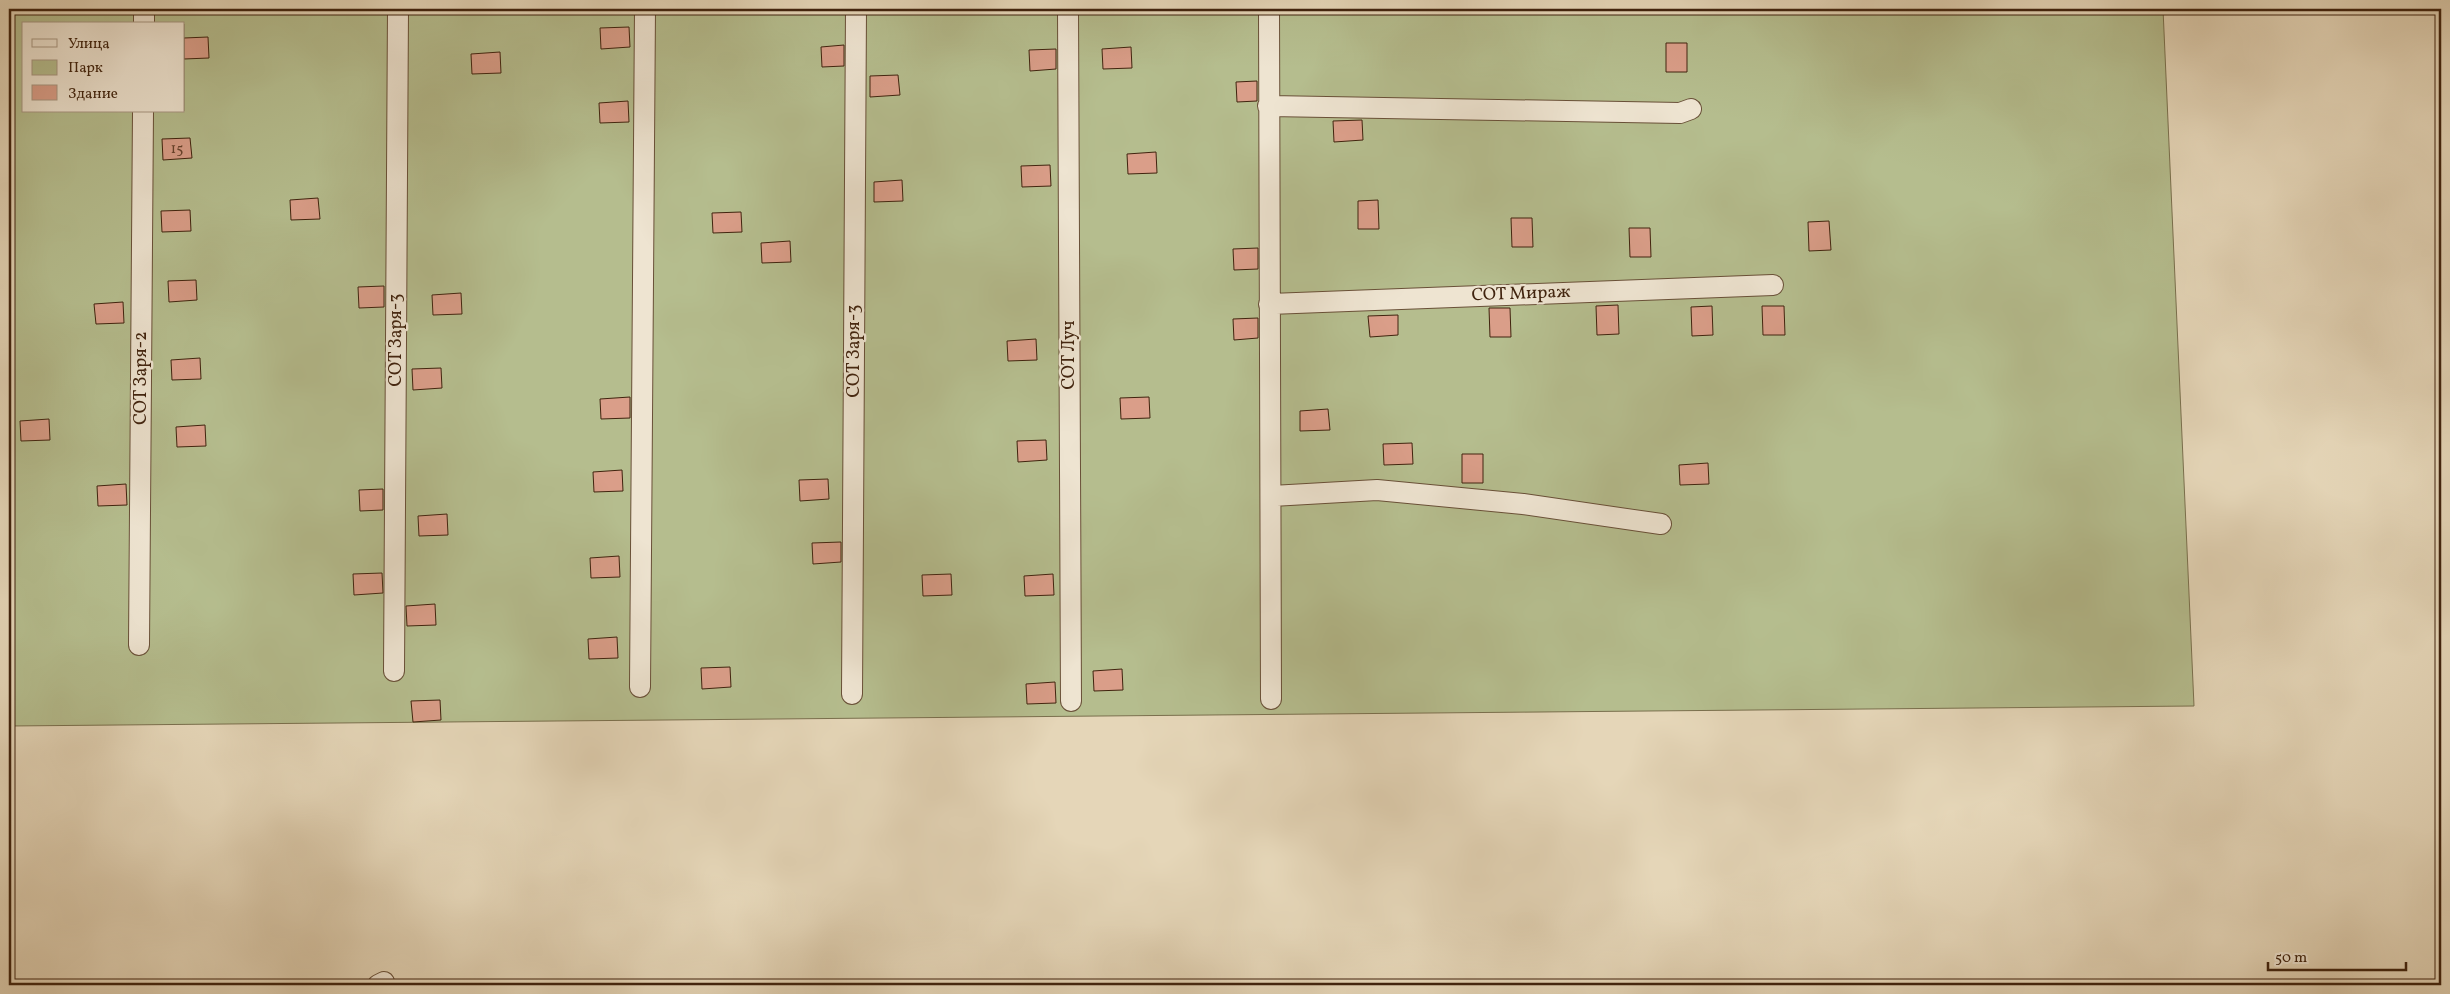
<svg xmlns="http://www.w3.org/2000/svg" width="2450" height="994" viewBox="0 0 2450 994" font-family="Vollkorn,serif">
<rect width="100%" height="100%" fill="#e5d6b8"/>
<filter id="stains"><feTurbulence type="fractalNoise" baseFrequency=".004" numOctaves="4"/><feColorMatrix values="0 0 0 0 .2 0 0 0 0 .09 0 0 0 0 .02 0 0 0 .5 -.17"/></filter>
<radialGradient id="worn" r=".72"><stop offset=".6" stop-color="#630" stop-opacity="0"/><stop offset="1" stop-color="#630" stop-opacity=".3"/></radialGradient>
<!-- green -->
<path fill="#b5bd8e" stroke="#7a704e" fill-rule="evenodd" d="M9 9H2163L2194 706 9 726ZM24 24H184V111H24Z"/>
<!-- building -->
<path fill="#da9e89" stroke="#40230e" d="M629 27 630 47 601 49 600 28Z
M208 37 209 58 184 59V38Z
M1666 43H1687V72H1666Z
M844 45V66L822 67 821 47Z
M1131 47 1132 68 1103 69 1102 49Z
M1056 49V69L1030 71 1029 50Z
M500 52 501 73 472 74 471 54Z
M898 75 900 95 870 97V76Z
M1257 81V101L1237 102 1236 82Z
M628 101 629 122 600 123 599 103Z
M1362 120 1363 140 1334 142 1333 121Z
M190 138 192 158 163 160 162 139Z
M1156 152 1157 173 1128 174 1127 154Z
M1050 165 1051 186 1022 187 1021 166Z
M902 180 903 201 874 202V182Z
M318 198 320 219 291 220 290 200Z
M1378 200 1379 229H1358V201Z
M190 210 191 231 162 232 161 211Z
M741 212 742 232 713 233 712 213Z
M1511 218H1532L1533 247H1512Z
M1829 221 1831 250 1809 251 1808 222Z
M1629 228H1650L1651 257H1630Z
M790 241 791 262 762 263 761 243Z
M1258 248V269L1234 270 1233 249Z
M196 280 197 300 169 302 168 281Z
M384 286V307L359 308 358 287Z
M461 293 462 314 433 315 432 295Z
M123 302 124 323 96 324 94 304Z
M1618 305 1619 334 1597 335 1596 306Z
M1712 306 1713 335 1692 336 1691 307Z
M1762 306H1784L1785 335H1763Z
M1489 308H1510L1511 337H1490Z
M1398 315V335L1370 337 1368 316Z
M1258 318V338L1234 340 1233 319Z
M1036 339 1037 360 1008 361 1007 341Z
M200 358 201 379 172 380 171 360Z
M441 368 442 388 413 390 412 369Z
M630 397V418L601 419 600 399Z
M1149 397 1150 418 1121 419 1120 398Z
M1328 409 1330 430 1300 431V411Z
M49 419 50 440 21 441 20 421Z
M205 425 206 446 177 447 176 427Z
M1046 440 1047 460 1018 462 1017 441Z
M1412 443 1413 464 1384 465 1383 444Z
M1462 454H1483V483H1462Z
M1708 463 1709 484 1680 485 1679 465Z
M622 470 623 491 594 492 593 472Z
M828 479 829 499 800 501 799 480Z
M126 484 127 505 98 506 97 486Z
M383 489V510L360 511 359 490Z
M447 514 448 535 419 536 418 516Z
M841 542V562L813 564 812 543Z
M619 556 620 577 591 578 590 558Z
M382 573 383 593 354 595 353 574Z
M951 574 952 595 923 596 922 575Z
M1053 574 1054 595 1025 596 1024 576Z
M435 604 436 625 407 626 406 606Z
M617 637 618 658 589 659 588 639Z
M730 667 731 687 702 689 701 668Z
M1122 669 1123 690 1094 691 1093 671Z
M1055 682 1056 703 1027 704 1026 684Z
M440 700 441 720 413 722 411 701Z"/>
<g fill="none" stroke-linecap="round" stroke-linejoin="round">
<!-- minor casing -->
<g stroke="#695038" stroke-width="22">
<path id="minor" d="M1068 9 1071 701
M1269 9 1271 699
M144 24V9
M1268 106 1680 113 1691 109
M1269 304 1773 285
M1272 496 1377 490 1523 504 1661 524
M139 645 143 111
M394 671 398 9
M640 687 645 9
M852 694 856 9
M378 985 384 982"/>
</g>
<!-- minor -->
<use href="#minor" stroke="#eee4d1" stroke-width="20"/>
</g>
<g text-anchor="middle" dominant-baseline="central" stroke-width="4.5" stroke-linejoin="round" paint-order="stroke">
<!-- number labels -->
<g font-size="15" fill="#66422d">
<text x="177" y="149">15</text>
</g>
<!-- street labels -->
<g font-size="18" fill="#40230e" stroke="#eee4d1">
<text transform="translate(1521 294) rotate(-2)">СОТ Мираж</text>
<text transform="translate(396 340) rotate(-90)">СОТ Заря-3</text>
<text transform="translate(854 351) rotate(-90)">СОТ Заря-3</text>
<text transform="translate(1069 355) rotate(-90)">СОТ Луч</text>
<text transform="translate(141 378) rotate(-90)">СОТ Заря-2</text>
</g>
</g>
<!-- margin -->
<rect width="2450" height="994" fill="none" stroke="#e5d6b8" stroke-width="30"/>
<rect x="10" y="10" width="2430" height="974" fill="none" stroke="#40230e" stroke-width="2.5"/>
<rect x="15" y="15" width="2420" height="964" fill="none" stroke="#40230e"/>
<!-- legend -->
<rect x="22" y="22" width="162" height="90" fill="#eee4d1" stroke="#a89783"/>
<rect x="32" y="39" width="25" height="8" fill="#eee4d1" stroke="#a89783"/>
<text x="68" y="48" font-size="15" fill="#40230e">Улица</text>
<rect x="32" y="60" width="25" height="15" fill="#b5bd8e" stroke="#a89783"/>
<text x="68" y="72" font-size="15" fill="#40230e">Парк</text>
<rect x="32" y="85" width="25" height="15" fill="#da9e89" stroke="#a89783"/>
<text x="68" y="98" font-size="15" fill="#40230e">Здание</text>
<!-- scale -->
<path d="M2268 962v8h138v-8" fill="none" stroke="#40230e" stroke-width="2.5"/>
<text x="2275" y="962" font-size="15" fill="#40230e" stroke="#eee4d1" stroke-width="4" paint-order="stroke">50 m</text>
<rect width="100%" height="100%" filter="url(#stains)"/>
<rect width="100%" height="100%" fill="url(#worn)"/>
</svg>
